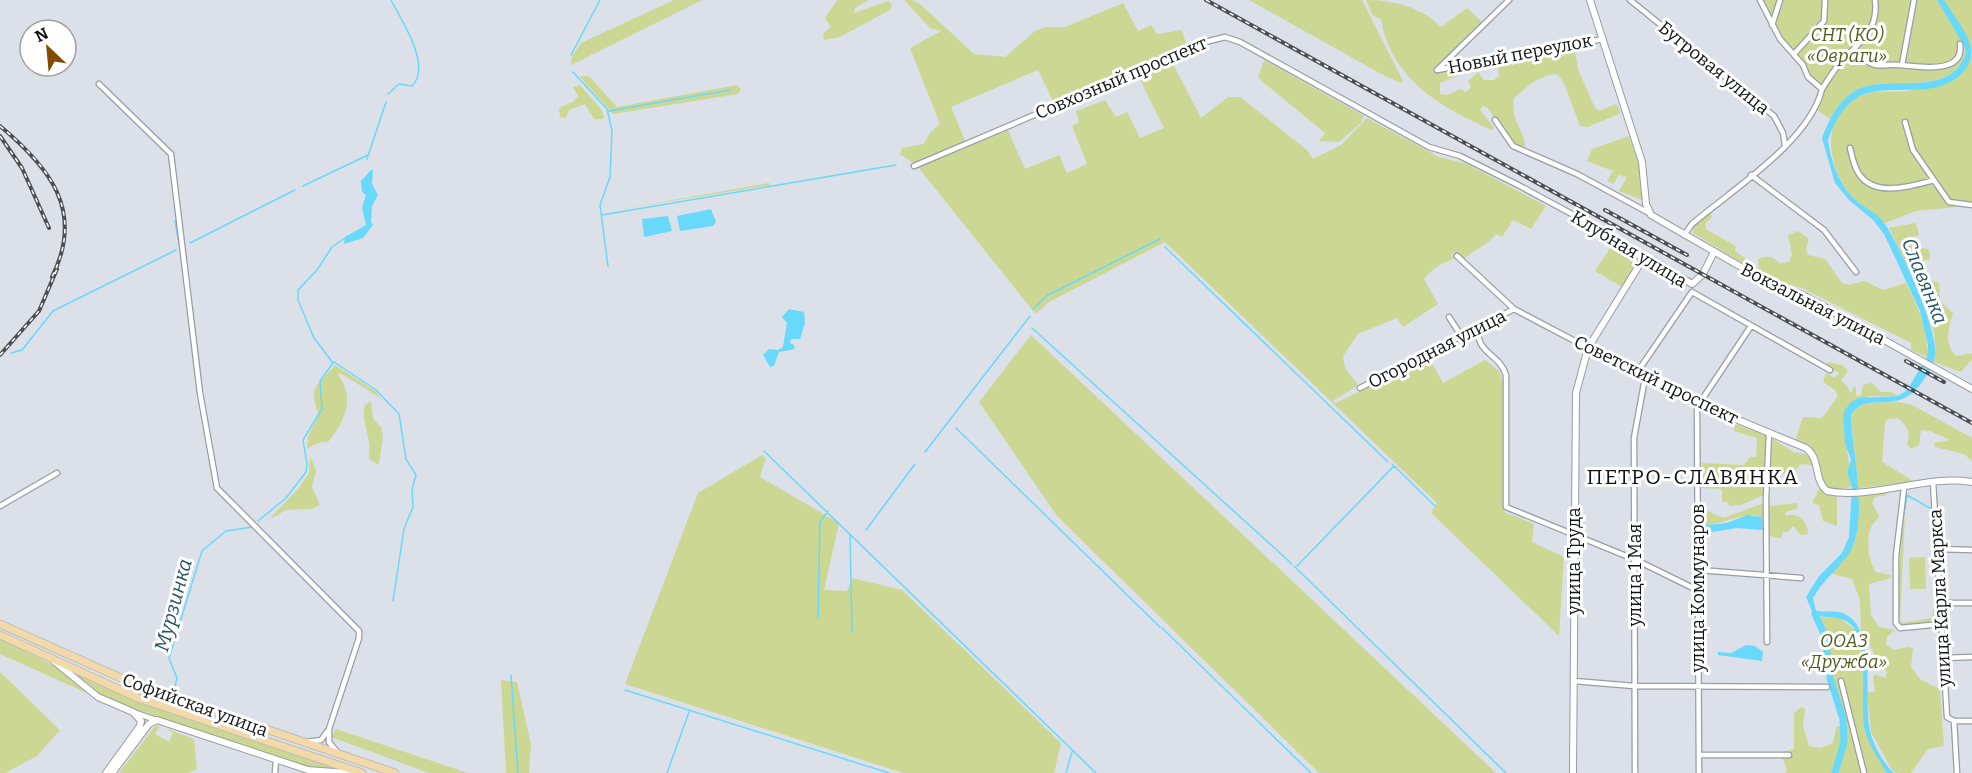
<svg xmlns="http://www.w3.org/2000/svg" width="1972" height="773" viewBox="0 0 1972 773" font-family="Bitter,serif">
<rect width="100%" height="100%" fill="#dce0e9"/>
<!-- green -->
<path fill="#ccd793" d="M674 0H702L571 65 572 56 581 43Z
M837 0H869L855 8 854 13 888 1 892 5 890 10 840 37 824 40 823 34 831 27 825 18Z
M904 0H912L920 4 974 54 1005 57 1035 31 1045 27H1065L1123 3 1138 31 1151 25 1157 34 1182 30 1187 47 1055 105 1038 70 951 107 966 143 915 164 900 154 902 148 924 144 930 133 940 124 910 48 941 31 930 28Z
M1249 0H1362L1403 81 1401 83 1385 76Z
M1366 0C1392 0 1422 7 1441 27L1467 8 1482 22 1454 49 1448 64 1440 68 1439 72 1459 71 1460 75 1440 83V94L1447 95 1460 89 1466 92 1471 87 1468 81 1478 72 1484 80H1494L1499 76 1498 62 1513 60 1519 64 1546 53 1556 54 1564 49 1574 48 1579 72 1595 108 1599 111 1616 104 1621 113 1588 127 1580 126 1564 83 1557 74 1548 75 1533 82 1514 98C1510 121 1524 128 1525 146L1521 148 1510 141 1487 107 1483 106 1480 110 1494 128 1492 130C1446 110 1399 84 1384 33 1382 28 1383 24 1381 19L1373 16Z
M1763 0H1937L1959 37 1966 53C1950 98 1891 75 1858 89 1846 94 1837 109 1830 119L1817 110 1825 87 1814 80 1805 63 1785 42Z
M1944 0H1972V53L1969 42Z
M1972 54V202H1957V207L1916 211 1885 223C1873 211 1857 205 1847 190 1823 156 1823 104 1870 93 1882 90 1895 93 1907 91 1926 88 1946 78 1964 71Z
M1264 60 1364 116 1361 123 1339 142 1319 141 1325 133 1258 78Z
M1172 62 1201 118 1228 97H1240L1307 150 1313 159 1341 145 1367 118 1439 157 1467 164 1546 206 1531 229 1513 220 1502 237 1496 234C1488 246 1475 248 1464 259L1455 252 1451 255 1455 258C1442 263 1433 268 1424 279L1438 304 1403 327 1397 318 1358 334 1343 356 1345 368 1358 385 1333 401 1336 403 1429 357 1443 383 1485 360 1500 372 1504 385V512L1534 524 1532 542 1564 557 1559 636 1431 513 1437 503 1165 242 1049 302 1037 313 1034 312 918 167 1008 130 1025 169 1059 155 1067 173 1087 164 1072 126 1079 122 1076 111 1105 100 1116 117 1127 112 1140 138 1164 128 1138 76Z
M584 76 590 77 617 107 737 85 741 89 738 94 613 114 580 77Z
M580 85 601 109 604 117 603 119H594L585 104 569 110 566 118 560 117 559 108 574 101 578 96 573 87Z
M1629 136 1639 164 1642 200 1619 191 1627 177 1618 175 1614 184 1607 181 1613 171 1587 161 1592 149Z
M769 183 771 185 621 209Z
M1710 212 1712 217 1705 224 1707 230 1736 246 1735 251 1745 258 1748 266 1693 233V228Z
M1916 223 1919 235 1912 237V241L1917 242 1920 248 1929 249 1930 259 1907 265 1889 228Z
M1798 231 1809 239 1806 249 1808 255 1825 259 1842 283 1848 285 1865 281 1883 290 1906 283C1918 307 1929 330 1927 357L1911 350V343L1802 288 1769 279 1753 270 1759 267 1758 259C1768 256 1772 255 1779 263L1789 262 1792 255 1788 235Z
M1614 242 1637 260 1622 287 1595 271Z
M1923 278 1939 283 1940 301 1953 313C1949 329 1943 342 1956 356L1972 353V359L1961 372 1934 362C1940 335 1925 308 1920 284Z
M1031 335 1496 773H1319L1057 516 979 402Z
M1828 362 1842 365 1848 371 1841 380 1848 387 1850 394 1854 386 1856 388V396L1861 395 1863 385 1872 383 1881 392H1891L1898 396H1870L1843 415C1846 440 1849 464 1852 487L1832 490C1808 480 1828 450 1795 441L1803 417 1822 418 1838 396 1835 390 1823 382 1826 373 1835 378 1839 373 1827 366Z
M335 365 375 391 382 399 340 373 338 375C356 398 344 423 328 442L318 443 307 449 308 436 319 415C307 386 318 386 335 365Z
M371 401 373 419 381 427 383 437 379 465 369 459C368 454 370 449 369 444 368 430 361 420 365 405Z
M1898 402 1912 405 1972 438V461L1964 454 1935 447 1934 443 1950 440 1930 431 1921 430 1919 445 1912 449 1907 445C1911 434 1908 426 1898 418L1888 419 1885 423 1882 462 1915 482 1858 488 1851 415C1862 398 1880 404 1898 402Z
M1735 424 1767 436 1764 475 1759 476V480H1764V495L1741 505 1729 506 1728 502H1722V489L1702 488V463L1744 465 1750 457H1756L1757 438 1734 431Z
M1773 439 1793 452 1809 455 1812 465 1801 464 1792 474 1770 473Z
M762 455 766 458 760 477 839 523 824 590 847 591 852 578 902 590 1061 743 1054 773H903L625 684 698 493Z
M310 456 316 470 312 487 320 505 312 509 286 510 272 518 271 517 298 489 309 473Z
M1819 489 1837 497V526L1823 521 1819 505 1812 503Z
M1889 491 1886 495 1875 497 1872 503 1879 516C1877 520 1875 521 1873 524 1865 535 1868 562 1876 572L1890 575 1891 578 1869 584 1871 615 1879 627 1895 630 1887 637 1886 645 1894 650 1908 647 1913 648 1911 667 1921 680 1940 689 1944 746 1928 749 1911 773H1898L1904 766 1897 773 1892 770 1871 732 1867 693 1875 691 1873 678 1875 674 1885 678 1887 672 1878 664 1873 651 1861 631 1860 600 1852 579 1830 573 1845 559 1858 493Z
M1797 503 1798 508 1786 512 1785 515C1788 516 1791 514 1794 515 1803 516 1808 526 1808 534L1801 535 1793 526 1788 532H1783L1781 538 1770 536 1768 506Z
M1761 504 1764 505V521L1762 517C1741 510 1721 528 1700 524L1701 514 1705 510 1723 518Z
M1905 514 1900 621 1902 623 1932 618 1933 609 1938 607 1939 619 1931 623 1901 626 1897 622 1901 539Z
M1925 557 1926 589H1910L1909 558Z
M1818 617 1839 618 1857 631 1862 648 1864 728 1887 773H1785L1787 769 1780 753 1794 749V713L1801 707 1805 709 1803 726 1809 746 1821 748 1833 743 1836 727 1843 726 1830 678 1825 636Z
M0 639 57 667 98 698 0 654Z
M0 672 60 730 37 756 5 773H0Z
M73 673 134 699 339 768H308L130 707 101 695Z
M501 680 517 682 531 744 529 773H506Z
M155 726H160L155 734 169 742 173 733 165 728 194 739 197 769 188 773H119Z
M336 729 468 773H429L331 737Z"/>
<!-- water -->
<path fill="#68d9fa" d="M1937 0H1944C1953 15 1968 32 1971 48 1972 57 1970 64 1965 70 1937 103 1893 81 1860 96 1843 105 1834 123 1828 140 1831 162 1840 187 1857 201 1866 209 1879 214 1885 224 1900 246 1939 331 1935 356 1934 363 1930 370 1926 376 1899 422 1869 387 1851 415 1852 452 1869 519 1850 552 1840 568 1824 578 1813 598L1816 611C1823 612 1833 611 1839 612 1878 621 1864 696 1869 725 1871 741 1882 762 1894 773H1887C1879 760 1867 742 1864 727 1860 701 1870 638 1849 623 1838 615 1825 619 1813 614L1806 597 1819 576 1842 553 1849 537 1852 487 1847 472 1851 460 1845 443 1843 415 1845 410 1850 403 1859 398 1898 396 1907 390 1927 357 1928 345 1920 311 1884 234 1872 219 1849 200 1835 183 1822 138C1828 122 1837 102 1853 92 1884 71 1949 102 1966 53L1964 46Z
M371 170H373L372 184 378 195 372 206 371 222 373 225 363 238 344 244 345 237 366 225 362 208 366 195 362 192 361 181Z
M711 209 716 222 713 226 680 231 677 216Z
M668 216 672 231 644 237 642 219Z
M789 309 804 312 805 323 800 339H791L790 343 794 345 795 349 779 352 774 366 770 367 763 355 769 349 778 350 783 347 787 323 782 317Z
M1747 515 1762 517 1763 530 1737 528 1713 532 1703 528 1705 525 1727 523Z
M1746 645 1755 646 1763 652 1762 661 1718 655V652L1731 653Z"/>
<g fill="none" stroke-linecap="round" stroke-linejoin="round">
<!-- stream -->
<path stroke="#68d9fa" stroke-width="1.5" d="M571 55 600 0
M573 72 607 109 612 131 610 177 600 205 608 266
M388 94 399 84 412 86C432 66 402 21 391 0
M609 111 730 90
M367 159 386 102
M303 186 368 155
M602 215 896 165
M175 221 178 239
M190 243 295 190
M1165 247 1388 462
M1033 309 1048 295 1160 239
M1032 328 1292 564
M11 353 22 350 53 311 176 250
M334 362 376 390 399 414 406 459 416 475 412 489 413 507 404 529 393 601
M956 428 1160 627
M764 451 1096 773
M925 452 1030 316
M1392 464 1435 506
M1904 513 1907 495 1933 510
M1933 520V530
M258 521 286 498 306 472 307 464 303 440 322 409 320 381 333 363 314 338 298 300V290L317 270 332 247 345 238
M866 530 915 464
M1934 533V548
M850 534 852 632
M1294 566 1506 773
M1297 566 1394 466
M818 618 820 522 828 511
M1162 628 1311 773
M511 675 518 773
M175 686 177 678 169 658 202 551 226 531 252 527
M625 690 889 773
M667 773 689 712
M1066 773 1072 752"/>
<!-- river -->
<path stroke="#68d9fa" stroke-width="7" d="M1815 614 1825 636 1830 678 1843 719 1844 742 1835 773"/>
<!-- street casing -->
<g stroke="#989ca5" stroke-width="7">
<path id="street" d="M1630 0 1774 116 1783 133 1785 145
M1772 25 1780 0
M1852 51C1859 56 1867 63 1876 65 1883 66 1892 64 1899 65 1916 66 1965 76 1960 44
M1794 54 1824 21 1825 0
M1902 65 1914 0
M1437 70 1603 39
M1437 70 1509 0
M99 84 171 154 200 393 217 488 359 631V638L329 729
M1822 89C1828 80 1833 71 1841 62 1859 42 1879 31 1875 0
M1495 120 1513 146 1577 174 1649 213
M1905 122 1913 150 1949 202 1972 205
M1850 148C1852 156 1854 167 1859 174 1875 198 1912 186 1934 180
M914 166 1209 41 1225 37 1240 42 1429 147 1460 156 1520 186 1596 227 1643 259
M1751 175 1824 230 1856 272
M1684 235 1692 224C1732 190 1810 141 1822 89L1808 77 1803 65 1780 39 1760 0
M1457 256 1514 309 1588 348
M1692 292 1830 370
M1449 317 1462 337
M1477 329C1479 356 1499 353 1506 375V507L1636 560 1699 591
M1636 374 1692 292
M1360 388 1514 309
M1697 403 1699 773
M1699 404 1751 326
M1933 482 1947 717 1954 721H1972
M1904 488 1896 556V623L1900 628 1942 624
M0 506 57 473
M1937 549 1972 550
M1699 570 1801 578
M1941 603H1972
M1767 642 1766 499 1769 434
M1944 658 1972 657
M1574 681 1634 686 1827 687
M1841 681 1864 773
M133 712 156 720
M1954 721 1957 773
M306 742 321 740 329 729V742L337 752
M1699 755H1789
M275 773 276 760
M1635 773 1634 438 1645 378"/>
</g>
<!-- secondary casing -->
<g stroke="#989ca5" stroke-width="8">
<path id="secondary" d="M1590 0 1642 162 1646 204 1651 215 1762 279 1803 295 1972 389
M1588 348 1697 403 1806 448C1821 459 1813 479 1827 491 1872 500 1928 474 1972 482
M55 662 98 697 133 712 141 721 140 726 106 773
M112 773 149 724 157 720 308 770 347 773
M1573 773 1576 393 1588 348 1643 259 1654 261 1692 284 1703 274 1714 252"/>
</g>
<!-- primary casing -->
<g stroke="#bcbdbd" stroke-width="9">
<path id="primary" d="M0 624 139 686 395 773
M0 635 138 698 362 773"/>
</g>
<!-- street -->
<use href="#street" stroke="#fff" stroke-width="4.5"/>
<!-- secondary -->
<use href="#secondary" stroke="#fff" stroke-width="6"/>
<!-- primary -->
<use href="#primary" stroke="#f2d9a7" stroke-width="7"/>
<!-- rail casing -->
<g stroke="#4b4e52" stroke-width="4">
<path id="rail" d="M1206 0 1972 423
M0 126C50 168 85 211 52 277
M0 136 22 168 49 228
M1605 210 1687 255
M0 355 39 311 57 269
M1906 361 1944 382"/>
</g>
<!-- rail -->
<use href="#rail" stroke="#fff" stroke-width="1.5" stroke-dasharray="4.5" stroke-linecap="butt"/>
</g>
<g text-anchor="middle" dominant-baseline="central" stroke-width="6" stroke-linejoin="round" paint-order="stroke">
<!-- park labels -->
<g font-size="18" font-style="italic" fill="#51591a" stroke="#fff">
<text x="1847" y="35">СНТ (КО)<tspan x="1847" dy="21">«Овраги»</tspan></text>
<text x="1844" y="641">ООАЗ<tspan x="1844" dy="21">«Дружба»</tspan></text>
</g>
<!-- street labels -->
<g font-size="18" fill="#101215" stroke="#fff">
<text transform="translate(1520 54) rotate(-11)">Новый переулок</text>
<text transform="translate(1714 68) rotate(39)">Бугровая улица</text>
<text transform="translate(1121 78) rotate(-23)">Совхозный проспект</text>
<text transform="translate(1629 249) rotate(31)">Клубная улица</text>
<text transform="translate(1813 304) rotate(27)">Вокзальная улица</text>
<text transform="translate(1437 349) rotate(-27)">Огородная улица</text>
<text transform="translate(1656 380) rotate(26)">Советский проспект</text>
<text transform="translate(1574 561) rotate(-90)">улица Труда</text>
<text transform="translate(1635 575) rotate(-90)">улица 1 Мая</text>
<text transform="translate(1698 588) rotate(-90)">улица Коммунаров</text>
<text transform="translate(1940 598) rotate(-93)">улица Карла Маркса</text>
<text transform="translate(195 705) rotate(20)">Софийская улица</text>
</g>
<!-- water labels -->
<g font-size="20" font-style="italic" fill="#245462" stroke="#fff">
<text transform="translate(1925 281) rotate(68)">Славянка</text>
<text transform="translate(173 605) rotate(-75)">Мурзинка</text>
</g>
<!-- quarter labels -->
<g font-size="21" letter-spacing="1.5" fill="#101215" stroke="#fff">
<text x="1693" y="477">ПЕТРО-СЛАВЯНКА</text>
</g>
</g>
<!-- north arrow -->
<g transform="translate(48 48) rotate(334)"><circle r="28" fill="#ffffff" stroke="#9fa0a1" stroke-width="1.5"/>
<path d="M0-4.5L10 22L0 15L-10 22Z" fill="#844a00"/>
<text y="-9" font-size="16" font-weight="bold" text-anchor="middle" fill="#101215">N</text>
</g>
</svg>
